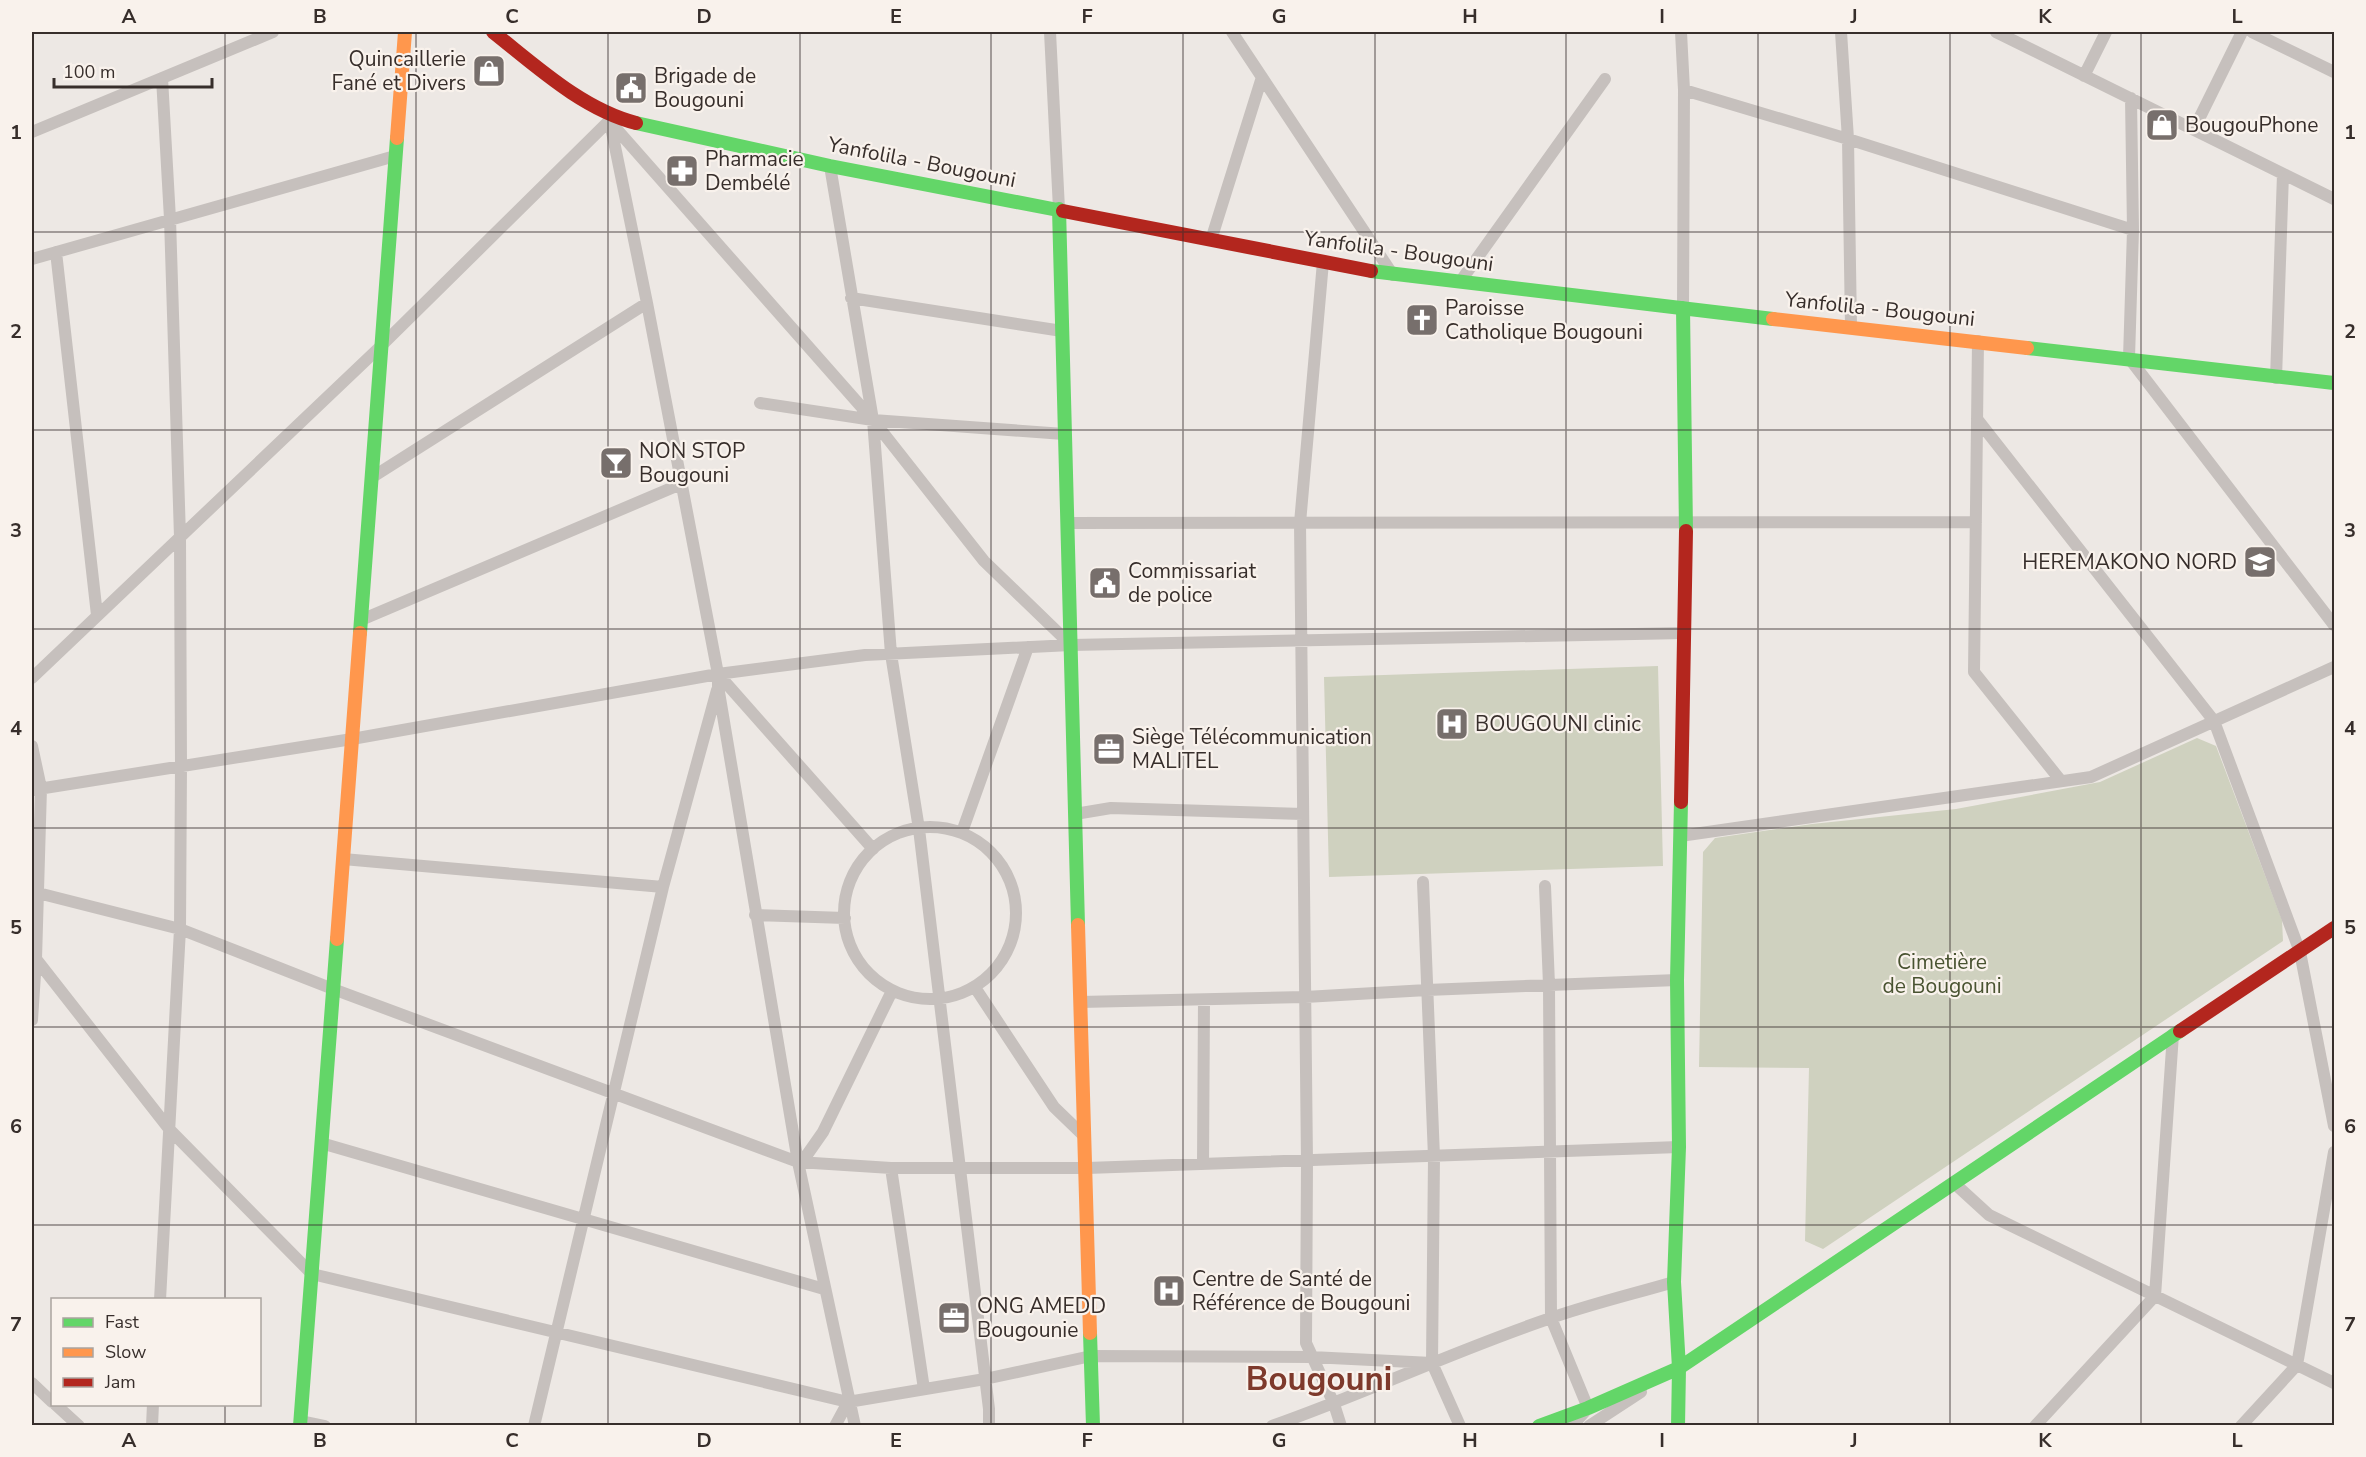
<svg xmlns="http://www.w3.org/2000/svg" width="2366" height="1457" viewBox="0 0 2366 1457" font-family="'Nunito Sans',sans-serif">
<rect width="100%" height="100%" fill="#ede8e4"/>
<!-- green -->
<path fill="#cfd1bf" d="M1658 666 1663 866 1329 877 1324 677Z
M2197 738 2216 746 2282 920 2283 941 1823 1249 1805 1241 1809 1068 1699 1067 1703 852 1715 838 1812 824 1956 809 2100 782Z"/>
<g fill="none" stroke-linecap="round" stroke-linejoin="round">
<!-- street -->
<path stroke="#c6c0bd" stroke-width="12" d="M1050 32 1059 209
M1232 32 1393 275
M1681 32 1684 90 1683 308
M1841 32 1848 139 1851 327
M1996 32 2334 199
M2252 32 2334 72
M2084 76 2106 32
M1684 90 1848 139 2133 230
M2131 98 2133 230 2129 358 2334 625
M613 117 610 122 647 303 718 674V686L798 1162 855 1426
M612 124 873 420 984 561 1071 645
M2194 129 2242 32
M32 132 273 32
M830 166 873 420 891 654 919 829 989 1409V1426
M1211 240 1262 77
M56 252 97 615
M32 259 395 156
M1323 262 1300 523 1307 1162 1306 1343 1334 1404 1341 1426
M1460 282 1605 79
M851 298 1062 331
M1978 341 1974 672 2061 781
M2276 378 2283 174
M760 403 873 420 1064 434
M1977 419 2214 721 2300 952 2334 1126
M371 478 647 303
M1067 523 1976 522
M361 620 681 484
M718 674 873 849
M32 678 381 346 613 117
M32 746 41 788 36 959 32 1020
M32 790 352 739 718 674 865 655 1071 645 1684 633
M1075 814 1111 808 1303 814
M844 913a86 86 0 1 1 172 0a86 86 0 1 1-172 0Z
M962 832 1028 647
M1680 836 2091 777 2334 667
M343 859 663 887
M1423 882 1434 1157 1432 1363 1460 1426
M1545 886 1549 985 1551 1318 1588 1408 1572 1426
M32 894 38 893 180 929 333 989 798 1162 891 1168H1087L1679 1147
M755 915 845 918
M36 959 170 1130 312 1274 848 1402 985 1379 1091 1356 1311 1357 1432 1363
M976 989 1054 1107 1084 1136
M1080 1002 1305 997 1427 990 1677 980
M321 1143 824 1289
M802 1162 823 1132 892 991
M1203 1164 1204 1000
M891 1168 924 1389
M1954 1183 1989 1215 2334 1383
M160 1300 180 929 181 766 180 537 170 219 162 78
M32 1383 52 1402
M55 1404 79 1426
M301 1421 325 1426
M152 1426 153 1404
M534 1426 663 887 717 690
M835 1426 848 1402
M1272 1426C1366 1393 1456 1350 1551 1318 1591 1304 1633 1294 1674 1282
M1589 1426 1641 1392
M2035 1426 2155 1296 2173 1034
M2241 1426 2297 1365 2334 1152"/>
<!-- fast -->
<path stroke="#63d668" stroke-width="14" d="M636 123 830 166 1063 211
M1059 209 1078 925
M1371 271 1773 319
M1683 308 1686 531
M2027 348 2334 383
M360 633 397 138
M1090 1333 1093 1426
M300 1426 337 939
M1539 1426 1588 1408 1679 1368 2180 1031
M1678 1426 1679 1368 1674 1282 1679 1147 1677 980 1681 802"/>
<!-- slow -->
<path stroke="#ff974d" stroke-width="14" d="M397 138 405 32
M1773 319 2027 348
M1078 925 1090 1333
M337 939 360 633"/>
<!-- jam -->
<path stroke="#b3261e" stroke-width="14" d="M493 32C536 66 582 109 636 123
M1063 211 1371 271
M1681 802 1686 531
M2180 1031 2334 928"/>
</g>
<!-- grid -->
<path fill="none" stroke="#372e2b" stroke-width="1.5" stroke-opacity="0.55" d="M225 32V1300M416 32V1426M608 32V1426M800 32V1426M991 32V1426M1183 32V1426M1375 32V1426M1566 32V1426M1758 32V1426M1950 32V1426M2141 32V1426M32 232H2334M32 430H2334M32 629H2334M32 828H2334M32 1027H2334M32 1225H2334M225 1404V1426"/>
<!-- icons -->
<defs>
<g id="shop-square" transform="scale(1.725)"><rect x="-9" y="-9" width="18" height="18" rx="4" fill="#776f6c" stroke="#f9f2ec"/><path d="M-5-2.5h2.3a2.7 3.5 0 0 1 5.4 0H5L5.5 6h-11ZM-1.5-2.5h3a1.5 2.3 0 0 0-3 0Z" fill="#fff"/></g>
<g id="civic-square" transform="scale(1.725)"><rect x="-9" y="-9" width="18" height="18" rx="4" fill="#776f6c" stroke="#f9f2ec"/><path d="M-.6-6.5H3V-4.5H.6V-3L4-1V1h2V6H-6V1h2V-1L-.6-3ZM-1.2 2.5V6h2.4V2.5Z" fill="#fff"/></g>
<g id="pharmacy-square" transform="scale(1.725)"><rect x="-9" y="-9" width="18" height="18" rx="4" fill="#776f6c" stroke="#f9f2ec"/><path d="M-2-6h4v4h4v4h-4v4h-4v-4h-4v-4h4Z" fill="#fff"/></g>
<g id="church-square" transform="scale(1.725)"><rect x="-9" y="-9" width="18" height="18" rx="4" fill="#776f6c" stroke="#f9f2ec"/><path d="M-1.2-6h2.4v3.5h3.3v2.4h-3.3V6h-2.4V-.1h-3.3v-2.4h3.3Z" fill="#fff"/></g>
<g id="bar-square" transform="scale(1.725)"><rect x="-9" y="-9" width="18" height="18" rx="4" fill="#776f6c" stroke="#f9f2ec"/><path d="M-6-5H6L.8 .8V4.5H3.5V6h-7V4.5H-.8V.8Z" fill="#fff"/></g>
<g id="school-square" transform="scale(1.725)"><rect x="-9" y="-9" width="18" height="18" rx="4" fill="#776f6c" stroke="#f9f2ec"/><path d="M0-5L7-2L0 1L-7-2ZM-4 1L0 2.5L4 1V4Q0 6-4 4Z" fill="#fff"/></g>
<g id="hospital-square" transform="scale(1.725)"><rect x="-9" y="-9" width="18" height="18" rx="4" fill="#776f6c" stroke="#f9f2ec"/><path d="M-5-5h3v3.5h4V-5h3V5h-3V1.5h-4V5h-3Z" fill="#fff"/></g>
<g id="office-square" transform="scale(1.725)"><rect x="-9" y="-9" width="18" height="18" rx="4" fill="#776f6c" stroke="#f9f2ec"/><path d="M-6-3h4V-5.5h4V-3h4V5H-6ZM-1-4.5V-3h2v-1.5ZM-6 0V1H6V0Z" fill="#fff"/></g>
</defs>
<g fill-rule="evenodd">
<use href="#shop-square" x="489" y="71"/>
<use href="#civic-square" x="631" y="88"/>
<use href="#shop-square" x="2162" y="125"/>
<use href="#pharmacy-square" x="682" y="171"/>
<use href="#church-square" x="1422" y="320"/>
<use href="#bar-square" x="616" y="463"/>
<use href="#school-square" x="2260" y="562"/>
<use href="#civic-square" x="1105" y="583"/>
<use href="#hospital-square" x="1452" y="724"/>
<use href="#office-square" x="1109" y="749"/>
<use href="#hospital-square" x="1169" y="1291"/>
<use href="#office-square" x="954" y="1318"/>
</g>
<g text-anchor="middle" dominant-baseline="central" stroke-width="4.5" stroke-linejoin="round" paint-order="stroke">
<!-- poi labels -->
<g font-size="21" fill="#372e2b" stroke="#f9f2ec" text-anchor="start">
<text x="466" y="59" text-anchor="end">Quincaillerie<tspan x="466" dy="24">Fané et Divers</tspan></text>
<text x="654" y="76">Brigade de<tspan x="654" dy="24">Bougouni</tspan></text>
<text x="2185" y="125">BougouPhone</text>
<text x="705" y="159">Pharmacie<tspan x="705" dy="24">Dembélé</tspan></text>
<text x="1445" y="308">Paroisse<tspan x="1445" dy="24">Catholique Bougouni</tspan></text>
<text x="639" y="451">NON STOP<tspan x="639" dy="24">Bougouni</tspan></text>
<text x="2237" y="562" text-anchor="end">HEREMAKONO NORD</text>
<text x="1128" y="571">Commissariat<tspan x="1128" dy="24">de police</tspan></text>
<text x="1475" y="724">BOUGOUNI clinic</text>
<text x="1132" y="737">Siège Télécommunication<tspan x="1132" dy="24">MALITEL</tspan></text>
<text x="1192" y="1279">Centre de Santé de<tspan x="1192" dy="24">Référence de Bougouni</tspan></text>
<text x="977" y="1306">ONG AMEDD<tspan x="977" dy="24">Bougounie</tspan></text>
</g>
<!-- street labels -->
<g font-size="21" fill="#372e2b" stroke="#f9f2ec">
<text transform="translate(922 162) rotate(11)">Yanfolila - Bougouni</text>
<text transform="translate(1399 251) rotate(8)">Yanfolila - Bougouni</text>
<text transform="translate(1880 309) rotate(6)">Yanfolila - Bougouni</text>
</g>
<!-- park labels -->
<g font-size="21" fill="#495331" stroke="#f9f2ec">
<text x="1942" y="962">Cimetière<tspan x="1942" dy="24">de Bougouni</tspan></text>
</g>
<!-- town labels -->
<g font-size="33" font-weight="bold" fill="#7e3a2c" stroke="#f9f2ec">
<text x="1319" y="1379">Bougouni</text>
</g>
</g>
<!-- border -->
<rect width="2366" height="1457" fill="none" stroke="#f9f2ec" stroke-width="66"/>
<!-- legend -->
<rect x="51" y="1298" width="210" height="108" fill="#f9f2ec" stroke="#aba49f" stroke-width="1.5"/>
<rect x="63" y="1318" width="30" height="9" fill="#63d668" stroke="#aba49f" stroke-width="1.5"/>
<text x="105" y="1328" font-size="18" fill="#372e2b">Fast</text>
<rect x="63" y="1348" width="30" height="9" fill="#ff974d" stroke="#aba49f" stroke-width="1.5"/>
<text x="105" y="1358" font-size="18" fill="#372e2b">Slow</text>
<rect x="63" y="1378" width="30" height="9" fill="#b3261e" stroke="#aba49f" stroke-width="1.5"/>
<text x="105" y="1388" font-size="18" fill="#372e2b">Jam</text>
<!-- scale -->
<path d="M54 78v9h158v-9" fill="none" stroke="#372e2b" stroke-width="3"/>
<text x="63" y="78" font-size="18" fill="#372e2b" stroke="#f9f2ec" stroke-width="4.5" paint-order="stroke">100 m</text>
<rect x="33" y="33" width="2300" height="1391" fill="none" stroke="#372e2b" stroke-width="2"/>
<g font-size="20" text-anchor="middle" font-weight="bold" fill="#372e2b">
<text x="129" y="23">A</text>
<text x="320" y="23">B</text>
<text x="512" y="23">C</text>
<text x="704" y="23">D</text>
<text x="896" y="23">E</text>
<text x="1087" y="23">F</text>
<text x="1279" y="23">G</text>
<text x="1470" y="23">H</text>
<text x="1662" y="23">I</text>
<text x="1854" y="23">J</text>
<text x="2045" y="23">K</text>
<text x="2237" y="23">L</text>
<text x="16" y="139">1</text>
<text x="2350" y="139">1</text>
<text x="16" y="338">2</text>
<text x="2350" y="338">2</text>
<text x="16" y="537">3</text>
<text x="2350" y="537">3</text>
<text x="16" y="735">4</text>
<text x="2350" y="735">4</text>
<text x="16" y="934">5</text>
<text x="2350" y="934">5</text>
<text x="16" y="1133">6</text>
<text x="2350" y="1133">6</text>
<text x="16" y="1331">7</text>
<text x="2350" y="1331">7</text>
<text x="129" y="1447">A</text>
<text x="320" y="1447">B</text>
<text x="512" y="1447">C</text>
<text x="704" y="1447">D</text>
<text x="896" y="1447">E</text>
<text x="1087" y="1447">F</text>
<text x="1279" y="1447">G</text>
<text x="1470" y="1447">H</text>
<text x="1662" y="1447">I</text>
<text x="1854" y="1447">J</text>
<text x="2045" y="1447">K</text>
<text x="2237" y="1447">L</text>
</g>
</svg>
